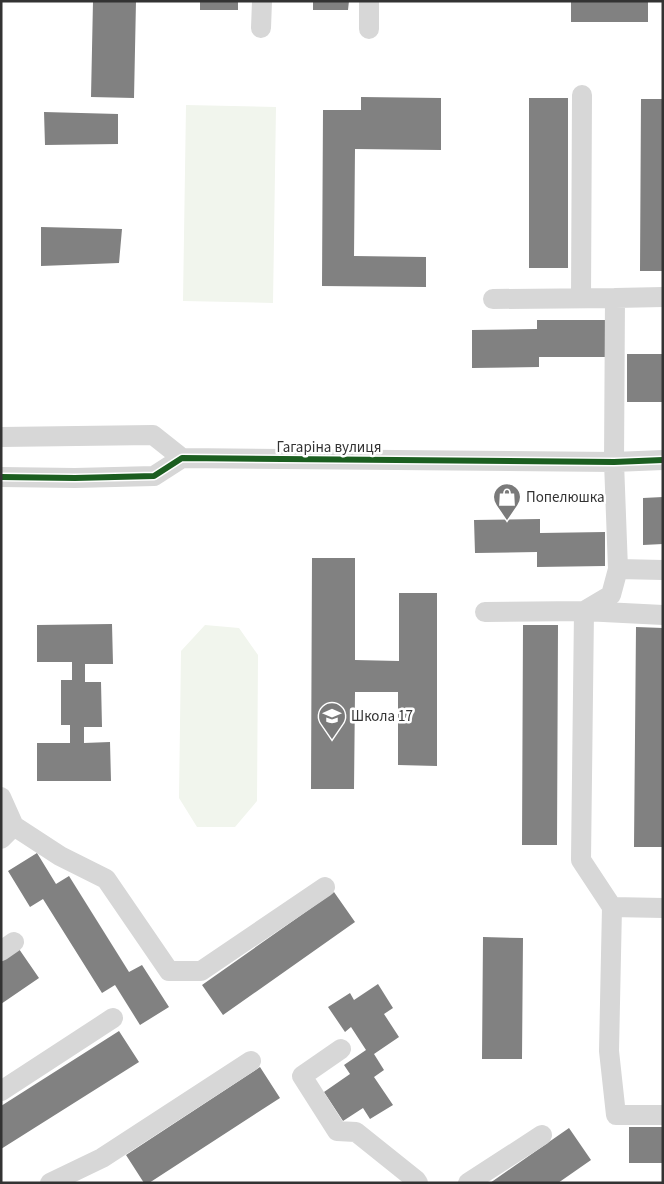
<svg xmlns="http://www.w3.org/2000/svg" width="664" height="1184" viewBox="0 0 664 1184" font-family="'Source Sans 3',sans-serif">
<rect width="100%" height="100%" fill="#fff"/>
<!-- green -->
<path fill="#f1f5ed" d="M186 105 276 107 273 303 183 301Z
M205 625 239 628 258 655 257 801 235 827H197L179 798 181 651Z"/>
<!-- building -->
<path fill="#818181" d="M93 1H136L134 98 91 97Z
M200 1H238V10H200Z
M313 1H349L348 10H313Z
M571 1H648V22H571Z
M361 97 441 98V150L355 149 354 256 426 257V287L322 286 323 110H361Z
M529 98H568V268H529Z
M641 99H663V271H640Z
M44 112 118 114V144L45 145Z
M41 227 122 229 119 263 41 266Z
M537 320H608V357H539V367L472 368V330L537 329Z
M627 354H663V402H627Z
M663 497V544L643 545V498Z
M540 519V533L605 532V566L537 567V552L475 553 474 520Z
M312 558H355V660L399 661V593H437V766L398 765V692H355L354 789H311Z
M112 624 113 664H85V682H101L102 727H84V743L110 742 111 781H37V743H70V725H61V680H72V662H37V625Z
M523 625H558L557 845H522Z
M636 627 663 628V847H634Z
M37 853 56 884 69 876 129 972 142 965 169 1007 140 1025 115 985 102 993 43 899 30 907 8 871Z
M334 892 355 922 223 1015 202 985Z
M483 937 523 938 522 1059H482Z
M19 949 39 978 1 1004V962Z
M378 984 393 1008 384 1014 399 1037 374 1054 384 1070 374 1077 393 1105 370 1119 363 1108 343 1121 324 1092 350 1074 344 1065 366 1050 351 1027 345 1032 328 1007 350 993 354 1000Z
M119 1031 139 1062 1 1149V1106Z
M260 1067 280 1098 149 1183H144L126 1155Z
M629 1127H663V1163H629Z
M569 1128 591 1160 558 1183H490Z"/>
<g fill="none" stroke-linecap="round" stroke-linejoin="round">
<!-- minor -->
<path stroke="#d7d7d7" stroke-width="20" d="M261 28 262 1
M369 29V1
M581 298 582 95
M615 298 663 297
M493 299 615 298 614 462 618 569 663 570
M1 437 153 435 182 458
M1 477 75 478 154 476 182 458 614 462 663 460
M485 612 584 611 663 615
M1 797 14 826 60 856 106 879 169 971H201L325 887
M1 839 14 826
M612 907 581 860 584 611 611 595 618 569
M663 908 612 907 609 1051 616 1115H663
M1 951 14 942
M341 1049 302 1076 337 1131 356 1132 416 1180 418 1183
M1 1091 113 1018
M50 1183 102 1158 251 1061
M468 1183 542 1135"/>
<!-- cycleway casing -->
<g stroke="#fff" stroke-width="9">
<path id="cycleway" d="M1 477 75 478 154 476 182 458 614 462 663 460"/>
</g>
<!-- cycleway -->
<use href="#cycleway" stroke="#1b5e20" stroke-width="6"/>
</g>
<!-- icons -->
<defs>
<g id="shop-pin" transform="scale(1.4375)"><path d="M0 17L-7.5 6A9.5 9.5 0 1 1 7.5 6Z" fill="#7a7a7a" stroke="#fff"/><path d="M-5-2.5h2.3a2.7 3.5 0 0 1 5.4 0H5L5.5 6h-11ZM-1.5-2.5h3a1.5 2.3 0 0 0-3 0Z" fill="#fff"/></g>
<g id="school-pin" transform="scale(1.4375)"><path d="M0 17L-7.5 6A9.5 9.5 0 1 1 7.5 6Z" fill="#7a7a7a" stroke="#fff"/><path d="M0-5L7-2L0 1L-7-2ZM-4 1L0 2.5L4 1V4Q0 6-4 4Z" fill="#fff"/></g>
</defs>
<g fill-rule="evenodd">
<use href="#shop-pin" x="507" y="497"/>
<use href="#school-pin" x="332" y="716"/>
</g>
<g text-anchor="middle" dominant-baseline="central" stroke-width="5" stroke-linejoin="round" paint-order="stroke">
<!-- street labels -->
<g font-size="15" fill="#333" stroke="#fff">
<text x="329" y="447">Гагаріна вулиця</text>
</g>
<!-- poi labels -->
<g font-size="15" fill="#333" stroke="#fff" text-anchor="start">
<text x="526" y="497">Попелюшка</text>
<text x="351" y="716">Школа 17</text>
</g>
</g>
<!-- border -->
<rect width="664" height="1184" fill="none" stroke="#333333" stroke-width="5"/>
</svg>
